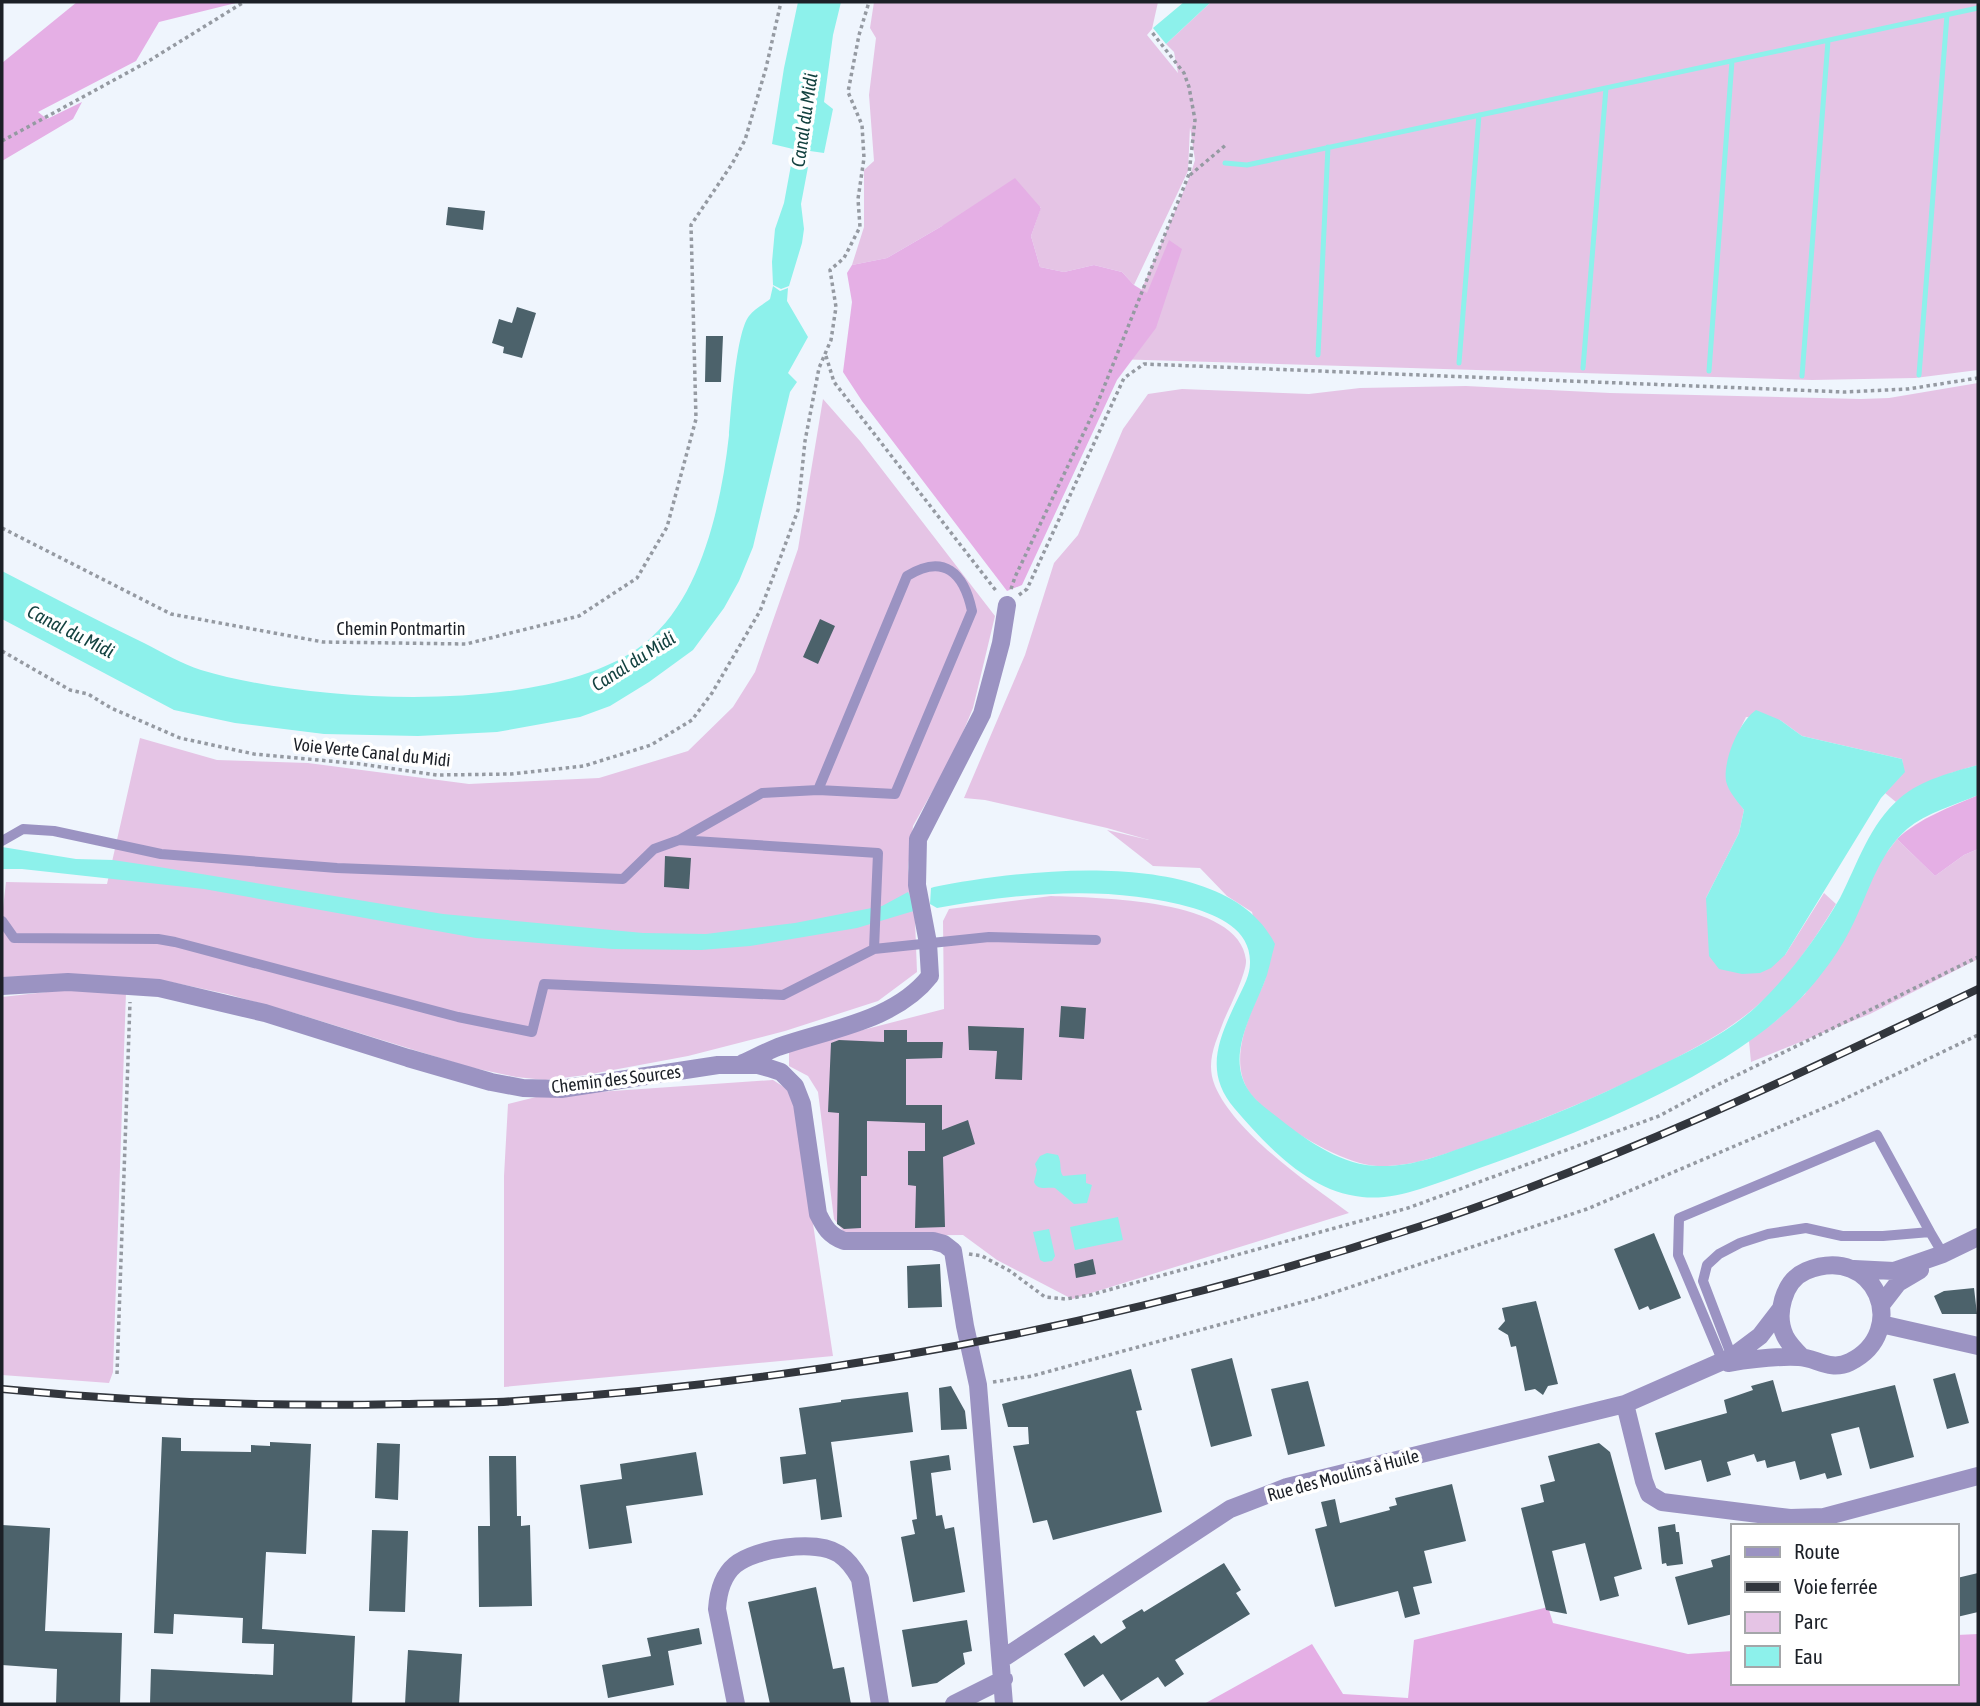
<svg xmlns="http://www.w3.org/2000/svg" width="1980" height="1706" viewBox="0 0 1980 1706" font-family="'Asap Condensed',sans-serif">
<rect width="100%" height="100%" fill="#eff5fd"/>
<!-- green -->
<path fill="#e5c4e5" d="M874 2H1158L1152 29 1147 35 1178 73 1174 52 1166 44 1211 2H1978V370L1915 378 1812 380 1112 359 1190 176 1195 160 1190 127 1188 171 1134 285 1122 272 1094 265 1064 272 1040 267 1031 236 1041 207 942 226 887 258 852 265 864 227V170L874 161 869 95 876 38 870 28Z
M1978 383V765C1950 773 1918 782 1896 802L1885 793 1904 772 1902 759 1802 736 1780 720 1746 717C1729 752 1718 775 1744 810L1739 833 1706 898 1785 955 1824 893 1836 904C1813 942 1786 983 1751 1011 1720 1036 1686 1053 1651 1071 1593 1099 1535 1123 1475 1144 1443 1154 1411 1168 1377 1166 1342 1165 1267 1120 1248 1090 1231 1062 1245 1025 1257 998 1260 991 1266 981 1266 974 1265 954 1256 931 1252 912L1227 896 1200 868 1153 866 1107 830 1149 840 1107 828 985 800 964 798 1025 655 1054 563 1078 535 1123 429 1148 394 1182 389 1309 394 1360 388 1466 386 1610 393 1861 399 1889 398Z
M823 399 860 441 995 616 973 708 956 749 913 826 908 868 915 920 917 972 878 1001 785 1031 688 1056 586 1075 545 1080 516 1077 469 1067 298 1014 227 994 166 981 85 975 2 977V917L6 882 107 884 140 738 217 760 308 763 469 784 599 778 688 751 733 707 755 672 798 549Z
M1897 839 1935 876 1964 855 1978 849V959L1870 1014 1751 1062 1749 1041 1778 1019 1805 994 1881 860Z
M1051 896C1096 898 1240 898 1246 960 1247 972 1230 1007 1224 1020 1216 1042 1205 1062 1215 1086 1235 1133 1308 1183 1349 1213L1072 1299 997 1260 963 1235 847 1236 834 1219 818 1092 808 1076 789 1066V1049L944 1009 943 921 949 909Z
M73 989 126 992 113 1372 109 1383 2 1375V997Z
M773 1080 787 1089 795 1105 833 1356 504 1387V1176L508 1104 540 1096Z"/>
<!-- forest -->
<path fill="#e5afe5" d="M77 2H240L159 22 136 61 38 112 47 119 82 102 73 119 2 161V63Z
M1015 178 1041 208 1031 236 1040 267 1064 272 1094 265 1122 272 1134 285 1147 293 1169 240 1182 249 1156 328 1117 380 1022 585 1007 591 862 401 843 372 852 302 847 273 852 265 887 258 942 226Z
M1978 795V849L1964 855 1935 876 1897 839C1921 817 1949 808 1978 795Z
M1548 1607 1553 1623 1688 1654 1733 1651V1683H1957V1635L1978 1634V1704H1204L1312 1644 1343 1694 1408 1698 1414 1640Z"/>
<!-- water -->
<path fill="#8df1eb" d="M798 2H841L833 35 824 102 833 109 824 153 810 151 807 164 798 167 792 162 793 149 772 144 784 68Z
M1184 2H1211L1166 44 1153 28Z
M791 165 798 169 808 167 801 204 804 229 802 243 789 286 781 289 773 285 772 262 775 229 784 203Z
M773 286 780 291 788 288 787 301 808 337 788 373 797 382 790 392 753 547 739 581 724 608 693 650 649 682 610 706 580 717 497 732 418 736 324 734 235 723 174 710 2 619V571C49 595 96 620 144 643 162 652 182 664 201 670 311 703 539 716 637 649 680 619 701 568 714 519 721 492 726 463 729 435 731 411 736 332 749 316 754 309 764 304 770 299Z
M1756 710 1780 720 1802 736 1902 759 1905 772 1881 798 1785 955 1771 968 1760 973 1742 974 1719 969 1709 956 1706 898 1739 833 1744 810C1738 802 1728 791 1726 781 1723 760 1739 722 1756 710Z
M1978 765V795C1955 805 1926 813 1907 829 1878 855 1870 889 1854 922 1842 948 1821 977 1801 998 1721 1079 1572 1136 1466 1173 1434 1184 1396 1201 1362 1197 1309 1192 1268 1147 1235 1109 1202 1071 1220 1036 1239 996 1244 986 1250 975 1250 963 1251 930 1219 916 1193 908 1110 884 1020 893 937 908L930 904 931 888 934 887C1024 869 1226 844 1275 944 1272 954 1270 965 1267 975 1255 1010 1224 1055 1249 1091 1257 1103 1270 1111 1281 1120 1309 1142 1343 1166 1380 1166 1413 1167 1443 1154 1473 1144 1536 1123 1596 1098 1655 1068 1692 1050 1730 1032 1759 1004 1791 973 1818 936 1840 898 1858 863 1869 825 1900 798 1921 780 1952 772 1978 765Z
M2 847 76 859 113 860 153 866 443 914 643 933 706 934 795 923 882 906 908 892 917 910 857 928 750 946 701 950 613 949 476 938 204 889 22 869H2Z
M1047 1153 1058 1155C1062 1163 1059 1171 1063 1176L1086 1174V1183L1092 1185 1087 1203 1074 1204 1055 1188C1046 1187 1038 1191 1034 1182L1037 1170 1035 1164 1040 1156Z
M1118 1217 1123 1240 1075 1250 1070 1227Z
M1049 1229 1055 1256 1052 1261 1044 1262 1040 1260 1033 1232Z"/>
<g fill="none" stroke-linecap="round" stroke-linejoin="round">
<!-- stream -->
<path stroke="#8df1eb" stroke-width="5" d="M1225 163 1247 165 1978 8
M1318 355 1328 147
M1459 363 1479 115
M1583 368 1606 88
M1709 371 1732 61
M1919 375 1947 15
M1802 376 1828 41"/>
</g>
<!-- building -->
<path fill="#4c626b" d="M448 207 485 211 483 230 446 225Z
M517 307 536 313 522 358 503 353 504 347 492 343 499 319 512 323Z
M706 336H723L721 382H705Z
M820 619 835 626 818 664 803 657Z
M665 856 691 858 689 889 664 887Z
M1061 1006 1086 1008 1084 1039 1059 1037Z
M968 1026 1024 1028 1022 1080 995 1079 997 1051 969 1050Z
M884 1030H907V1042H943L942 1058 906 1059V1105H942V1130L968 1120 975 1144 943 1157 945 1227 915 1228 916 1186 908 1185V1151H925V1123L867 1121V1176H861V1228L844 1229 837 1224 839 1113 828 1112 831 1043 839 1040 884 1042Z
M1654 1233 1681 1298 1650 1310 1648 1306 1639 1310 1614 1249Z
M1093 1259 1096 1274 1076 1278 1074 1264Z
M940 1264 942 1307 908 1308 907 1266Z
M1974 1288 1977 1314H1942L1934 1296 1944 1291Z
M1536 1301 1558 1384 1548 1386 1543 1395 1535 1389 1525 1391 1516 1346 1511 1347 1508 1335 1498 1329 1505 1321 1502 1308Z
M1232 1358 1252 1436 1211 1447 1191 1369Z
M1131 1369 1142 1410 1136 1411 1162 1512 1053 1540 1047 1520 1033 1523 1013 1446 1029 1444 1028 1427H1008L1002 1404Z
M1955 1373 1969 1423 1947 1429 1933 1379Z
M1773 1380 1782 1412 1895 1385 1914 1457 1870 1469 1859 1427 1831 1434 1842 1475 1827 1479 1825 1473 1800 1480 1795 1461 1767 1468 1765 1460 1757 1462 1754 1454 1727 1462 1731 1475 1707 1482 1701 1460 1665 1470 1655 1433 1727 1413 1724 1400 1753 1390 1751 1386Z
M1308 1381 1325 1446 1288 1455 1271 1389Z
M951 1386 965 1411 967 1429 941 1430 939 1388Z
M908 1392 913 1432 831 1442 842 1517 821 1520 816 1479 783 1484 780 1457 806 1454 799 1408 841 1402V1400Z
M162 1437 181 1438V1451L251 1452V1445L270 1446V1442L311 1444 306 1554 266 1552 262 1629 355 1636 352 1704H150L151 1669 273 1675 274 1644 242 1643 243 1618 174 1614 173 1634 154 1633Z
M377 1443 400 1444 398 1500 375 1498Z
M1599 1443 1610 1452 1642 1569 1614 1577 1619 1596 1600 1601 1585 1543 1552 1551 1567 1614 1546 1610 1521 1508 1544 1502 1540 1485 1555 1481 1548 1456Z
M696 1452 703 1495 626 1506 632 1543 589 1549 580 1485 622 1479 620 1464Z
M949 1455 951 1470 931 1473 936 1516 942 1515 945 1529 954 1527 965 1592 913 1602 901 1537 915 1534 912 1520 917 1519 910 1461Z
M489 1456H516L517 1516H521V1526L530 1525 532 1606 479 1607 478 1526H490Z
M1452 1484 1466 1541 1424 1551 1432 1583 1413 1587 1420 1614 1405 1618 1398 1591 1335 1607 1315 1529 1327 1526 1321 1502 1335 1499 1340 1523 1390 1510 1389 1507 1397 1505 1395 1498Z
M1675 1524 1676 1532H1679L1683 1564 1667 1566 1666 1563 1662 1564 1658 1527Z
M2 1525 50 1528 45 1631 122 1633 120 1704H56L57 1669 2 1665Z
M372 1530 408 1531 405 1612 369 1611Z
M1733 1554V1614L1688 1625 1675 1577 1713 1567 1711 1560Z
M1224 1563 1241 1590 1236 1593 1250 1614 1175 1660 1184 1674 1165 1687 1158 1677 1121 1701 1103 1674 1084 1687 1064 1654 1094 1635 1101 1644 1126 1628 1122 1621 1142 1609 1144 1612Z
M1978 1573V1612L1957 1617V1578Z
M816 1587 833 1669 844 1667 851 1704H770L748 1602Z
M967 1620 972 1651 963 1653 965 1664 937 1683 912 1687 902 1630Z
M699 1628 702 1644 668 1651 674 1685 608 1698 602 1665 651 1656 647 1638Z
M408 1650 462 1654 459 1704H405Z"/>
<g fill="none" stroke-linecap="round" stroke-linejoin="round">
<!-- path -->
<path stroke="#959aa2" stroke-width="3.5" stroke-dasharray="3.5 3.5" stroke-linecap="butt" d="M2 141 147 62 244 2
M1190 175 1227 144
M826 356 834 382 997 592
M2 528 171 614 323 642 466 644 579 616 637 578 667 527 696 419 691 225 732 164 745 140 766 68 781 2
M1011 589 1015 577 1096 407 1189 174 1195 120 1189 87 1184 73 1151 31
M1019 595 1027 589 1124 378 1144 364 1845 392 1908 389 1978 378
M2 651 70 690 88 694 111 708 180 738 254 754 361 764 437 775 511 774 584 766 651 745 692 720 712 693 760 611 781 556 798 510 805 441 819 368 831 340 836 307 830 270 844 258 860 227 858 199 864 158 862 125 848 92 859 35 869 2
M969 1254 982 1256 1010 1271 1045 1297 1066 1299 1090 1295 1408 1208 1659 1116 1715 1086 1978 957
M117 1374 130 1002
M993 1382 1032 1376 1317 1298 1587 1209 1838 1102 1978 1035"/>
<!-- service -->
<path stroke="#9b93c2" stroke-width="10" d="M679 840 878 853 874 949 989 937 1096 940
M2 841 23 829 54 831 161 854 337 868 623 879 654 849 679 840 762 793 818 790 895 794 972 611C964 573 944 553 907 576L818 790
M2 921 14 938 158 939 175 942 458 1017 532 1032 544 984 783 995 874 949
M1732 1357 1703 1281 1707 1265 1719 1254 1740 1243 1768 1234 1806 1228 1842 1236H1883L1930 1232 1943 1254
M1723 1362 1678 1255 1679 1218 1877 1135 1930 1232"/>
<!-- minor -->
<path stroke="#9b93c2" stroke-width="18" d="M2 986 68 982 159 988 265 1013 408 1058 491 1082 523 1088 561 1089 718 1065H758L769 1068 781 1072 795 1086 802 1104 818 1214C825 1228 829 1235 844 1241H933L944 1244 953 1251 965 1326 978 1385 1004 1704
M743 1063C754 1058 766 1052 778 1047 829 1029 895 1021 930 976L928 943 917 885 918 839 982 714 1001 643 1007 605
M1854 1269 1894 1271 1943 1254 1978 1237
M1881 1305 1898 1283 1920 1270
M1881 1324 1978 1346
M1728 1363C1752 1359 1774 1356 1798 1357 1816 1357 1829 1372 1850 1362 1911 1332 1876 1242 1806 1271 1783 1281 1775 1315 1785 1336 1789 1344 1795 1350 1802 1357
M1625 1404 1644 1481 1649 1494 1662 1502 1790 1518 1824 1517 1978 1476
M1002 1659 1230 1509 1287 1487 1625 1404 1732 1357 1760 1336 1780 1310
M736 1704 717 1609C718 1594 722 1576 735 1565 756 1548 816 1539 839 1554 848 1560 855 1570 860 1579L880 1704
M954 1704 1004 1679"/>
<!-- rail casing -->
<g stroke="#32363d" stroke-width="8">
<path id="rail" d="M2 1389C135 1402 268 1407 402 1404 440 1403 478 1404 515 1401 823 1381 1127 1323 1421 1226 1613 1163 1796 1076 1978 989"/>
</g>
<!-- rail -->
<use href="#rail" stroke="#fff" stroke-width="5" stroke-dasharray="16" stroke-linecap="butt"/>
</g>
<g text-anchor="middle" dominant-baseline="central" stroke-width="7" stroke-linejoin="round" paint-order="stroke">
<!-- street labels -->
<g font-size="18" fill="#1c2027" stroke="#fff">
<text x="401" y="628">Chemin Pontmartin</text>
<text transform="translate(372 752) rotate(6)">Voie Verte Canal du Midi</text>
<text transform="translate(616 1079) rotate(-7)">Chemin des Sources</text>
<text transform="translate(1343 1475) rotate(-15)">Rue des Moulins à Huile</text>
</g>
<!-- water labels -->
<g font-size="19" font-style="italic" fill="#144240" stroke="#fff">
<text transform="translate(804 120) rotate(-82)">Canal du Midi</text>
<text transform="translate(71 631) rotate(27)">Canal du Midi</text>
<text transform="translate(633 661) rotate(-32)">Canal du Midi</text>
</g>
</g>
<!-- border -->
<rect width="1980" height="1706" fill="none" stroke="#1c2027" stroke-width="7"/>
<!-- legend -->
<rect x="1731" y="1524" width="228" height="161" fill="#ffffff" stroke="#a4a6a9" stroke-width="2"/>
<rect x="1745" y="1547" width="35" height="10" fill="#9b93c2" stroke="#a4a6a9" stroke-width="2"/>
<text x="1794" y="1559" font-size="21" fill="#1c2027">Route</text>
<rect x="1745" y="1582" width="35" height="10" fill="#32363d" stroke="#a4a6a9" stroke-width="2"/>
<text x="1794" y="1594" font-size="21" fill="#1c2027">Voie ferrée</text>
<rect x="1745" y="1612" width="35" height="21" fill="#e5c4e5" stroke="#a4a6a9" stroke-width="2"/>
<text x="1794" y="1629" font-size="21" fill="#1c2027">Parc</text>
<rect x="1745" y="1646" width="35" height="21" fill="#8df1eb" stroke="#a4a6a9" stroke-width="2"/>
<text x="1794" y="1664" font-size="21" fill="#1c2027">Eau</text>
</svg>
